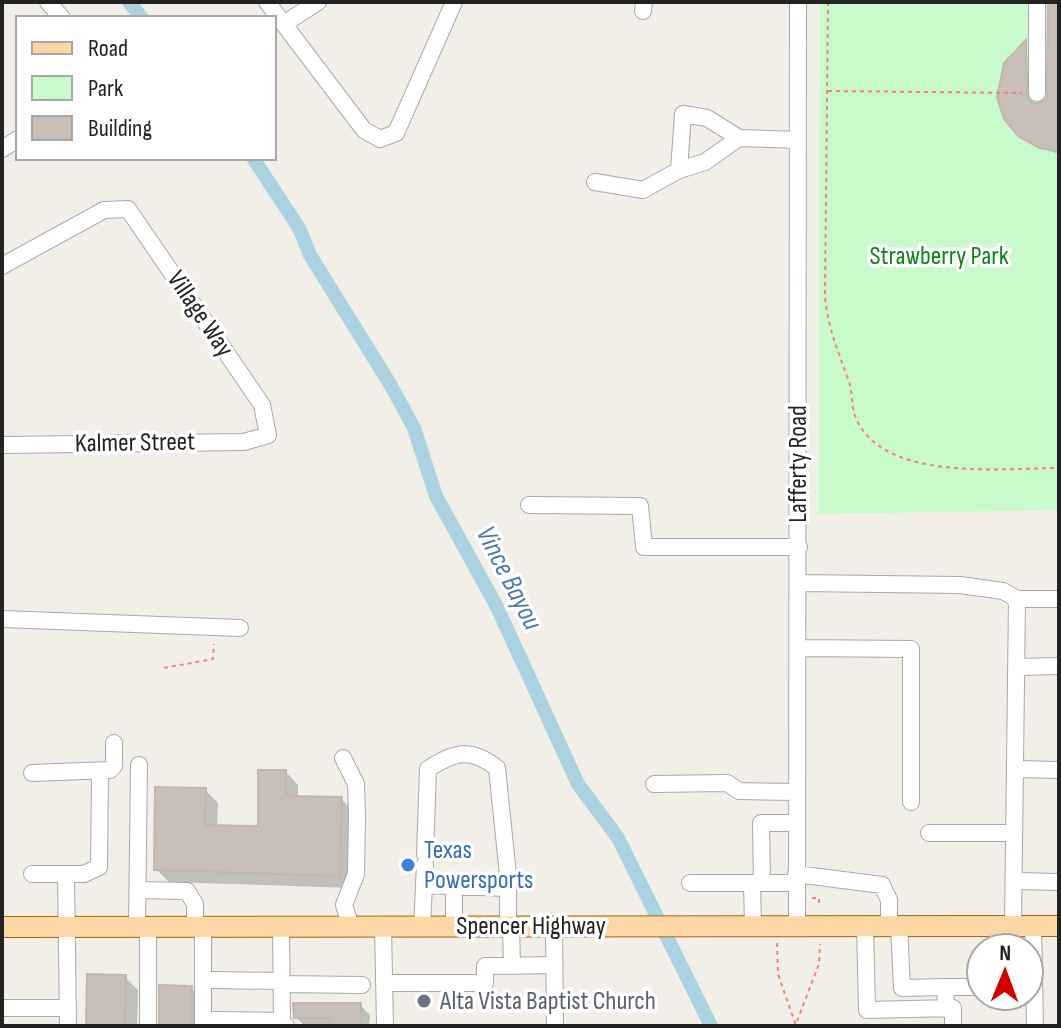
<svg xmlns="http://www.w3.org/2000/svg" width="1061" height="1028" viewBox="0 0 1061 1028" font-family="'Sofia Sans Condensed',sans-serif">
<rect width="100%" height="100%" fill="#f2efe9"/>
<!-- park -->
<path fill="#c8facc" d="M820 2H1059V510L818 514Z"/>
<!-- shadow -->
<path fill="#0003" d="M1050 2H1059V152L1056 153 1034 146 1006 118 999 97 1001 75 1011 55 1026 42 1029 101 1038 106 1049 99Z
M286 772 298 785V798L341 799 354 811 352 888 169 882 156 869 205 790 218 803 217 828H260Z
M125 977 138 990 137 1026H88Z
M191 988 201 998 202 1026H161Z
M360 1005 370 1015 369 1026H305L296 1017Z"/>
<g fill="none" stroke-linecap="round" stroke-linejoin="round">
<!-- canal -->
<path stroke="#aad3df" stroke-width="14" d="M129 2 142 18
M253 158 299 228 310 255 390 384 414 428 436 496 497 607 578 784 618 838 711 1026"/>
</g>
<!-- building -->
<path fill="#c7bfb8" stroke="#c4b6ab" stroke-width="2" d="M1048 2H1059V151L1040 148 1019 137 1004 119 997 97 1004 63 1026 40 1027 98 1036 104 1047 98Z
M258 770H286V796L342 797 340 876 154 870 155 787 206 788 205 825 258 826Z
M87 974 126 975 125 1026H86Z
M159 985 192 986V1026H159Z
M293 1003H361V1026H330V1018H294Z"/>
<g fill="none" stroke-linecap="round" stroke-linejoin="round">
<!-- minor casing -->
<g stroke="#a9a9a9" stroke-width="18">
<path id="minor" d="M48 2 62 18
M267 2 364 130 380 139 396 133 454 2
M643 11 644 2
M285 23 318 2
M1037 93V2
M2 149 18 139
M679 170 683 114 707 118 739 138
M595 182 643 190 679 170 705 162 739 138 798 140
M2 266 104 210 128 209 262 405 268 435 244 442 2 445
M529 505 640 506 644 547H799
M799 583 960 585 1003 591 1017 599H1059
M2 619 240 628
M798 648 911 649V802
M1016 667 1059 666
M343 758 356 784 357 816 356 874 344 905 351 927
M1015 769 1059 770
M32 773 110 770 114 766V743
M654 784 727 783 739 791 797 792
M929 833H1014
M425 854 428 769C454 752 471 747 497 768L508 875V926
M32 874H84L99 867 100 773
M66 874 68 1026
M796 874 882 885 889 900V926
M1014 881 1059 882
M690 883H796
M752 883 753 926
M762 883 761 823H796
M424 885 508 888
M138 890 187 891 195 904V927
M511 926 512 966
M554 926 555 1026
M797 926 798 2
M865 926 867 1010 953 1008V1026
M899 926 902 988 946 987 945 1009
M1033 926 1035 1026
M137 927 139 765
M203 927V1026
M281 927 282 1021 286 1026
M383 927 385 1026
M422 927 425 864
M454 927V886
M1013 927 1017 599
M213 980 281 981
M384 983H485V966L554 965
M281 984 362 985
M946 987H981
M994 996V999
M2 1008H68
M214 1020 282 1021
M148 1026V927"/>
</g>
<!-- major casing -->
<g stroke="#a06b00" stroke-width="22">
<path id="major" d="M2 927 1059 926"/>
</g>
<!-- path -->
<path stroke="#fa8072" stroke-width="2" stroke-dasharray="4 4" stroke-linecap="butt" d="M828 2 825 297C828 328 838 351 848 379 853 391 851 405 855 416 881 483 1003 468 1059 468
M828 91 1022 93
M164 668 213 659 214 644
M812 898H819V904
M777 943 778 974 796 1026
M797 1021 819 964 820 944"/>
<!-- minor -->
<use href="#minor" stroke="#fff" stroke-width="16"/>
<!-- major -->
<use href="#major" stroke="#fcd6a4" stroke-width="20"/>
</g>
<!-- markers -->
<circle fill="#3f7fe0" stroke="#fff" stroke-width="3" cx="408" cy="865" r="8"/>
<circle fill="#6b7280" stroke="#fff" stroke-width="3" cx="424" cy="1001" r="8"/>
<g text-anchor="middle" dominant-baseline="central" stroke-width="7" stroke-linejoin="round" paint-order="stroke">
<!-- park labels -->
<g font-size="26" fill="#0c8416" stroke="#fff">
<text x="939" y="256">Strawberry Park</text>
</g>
<!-- street labels -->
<g font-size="26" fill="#222" stroke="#fff">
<text transform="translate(200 314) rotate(56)">Village Way</text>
<text transform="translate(135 443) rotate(-1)">Kalmer Street</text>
<text transform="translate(798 464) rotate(-90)">Lafferty Road</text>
<text x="531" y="926">Spencer Highway</text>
</g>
<!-- shop labels -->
<g font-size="26" fill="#366cbe" stroke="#fff" text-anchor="start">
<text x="424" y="850">Texas<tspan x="424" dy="30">Powersports</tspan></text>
</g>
<!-- worship labels -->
<g font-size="26" fill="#5b616d" stroke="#fff" text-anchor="start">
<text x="440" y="1001">Alta Vista Baptist Church</text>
</g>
<!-- water labels -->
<g font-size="28" font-style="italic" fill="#4a7aab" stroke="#fff">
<text transform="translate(509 578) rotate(63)">Vince Bayou</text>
</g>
</g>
<!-- border -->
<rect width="1061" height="1028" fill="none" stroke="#222222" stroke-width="8"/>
<!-- legend -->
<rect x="16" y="16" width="260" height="144" fill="#ffffff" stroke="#a7a7a7" stroke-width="2"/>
<rect x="32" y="42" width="40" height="12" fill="#fcd6a4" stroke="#a7a7a7" stroke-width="2"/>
<text x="88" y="56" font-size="24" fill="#222222">Road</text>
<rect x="32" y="76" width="40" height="24" fill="#c8facc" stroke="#a7a7a7" stroke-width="2"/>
<text x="88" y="96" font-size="24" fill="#222222">Park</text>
<rect x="32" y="116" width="40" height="24" fill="#c7bfb8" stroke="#a7a7a7" stroke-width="2"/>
<text x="88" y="136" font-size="24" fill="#222222">Building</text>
<!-- north arrow -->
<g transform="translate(1005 972) rotate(1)"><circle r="38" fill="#ffffff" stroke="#a7a7a7" stroke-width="2"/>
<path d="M0-6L14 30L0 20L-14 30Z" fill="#d40000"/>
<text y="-12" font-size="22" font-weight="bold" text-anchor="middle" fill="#222222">N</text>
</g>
</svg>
